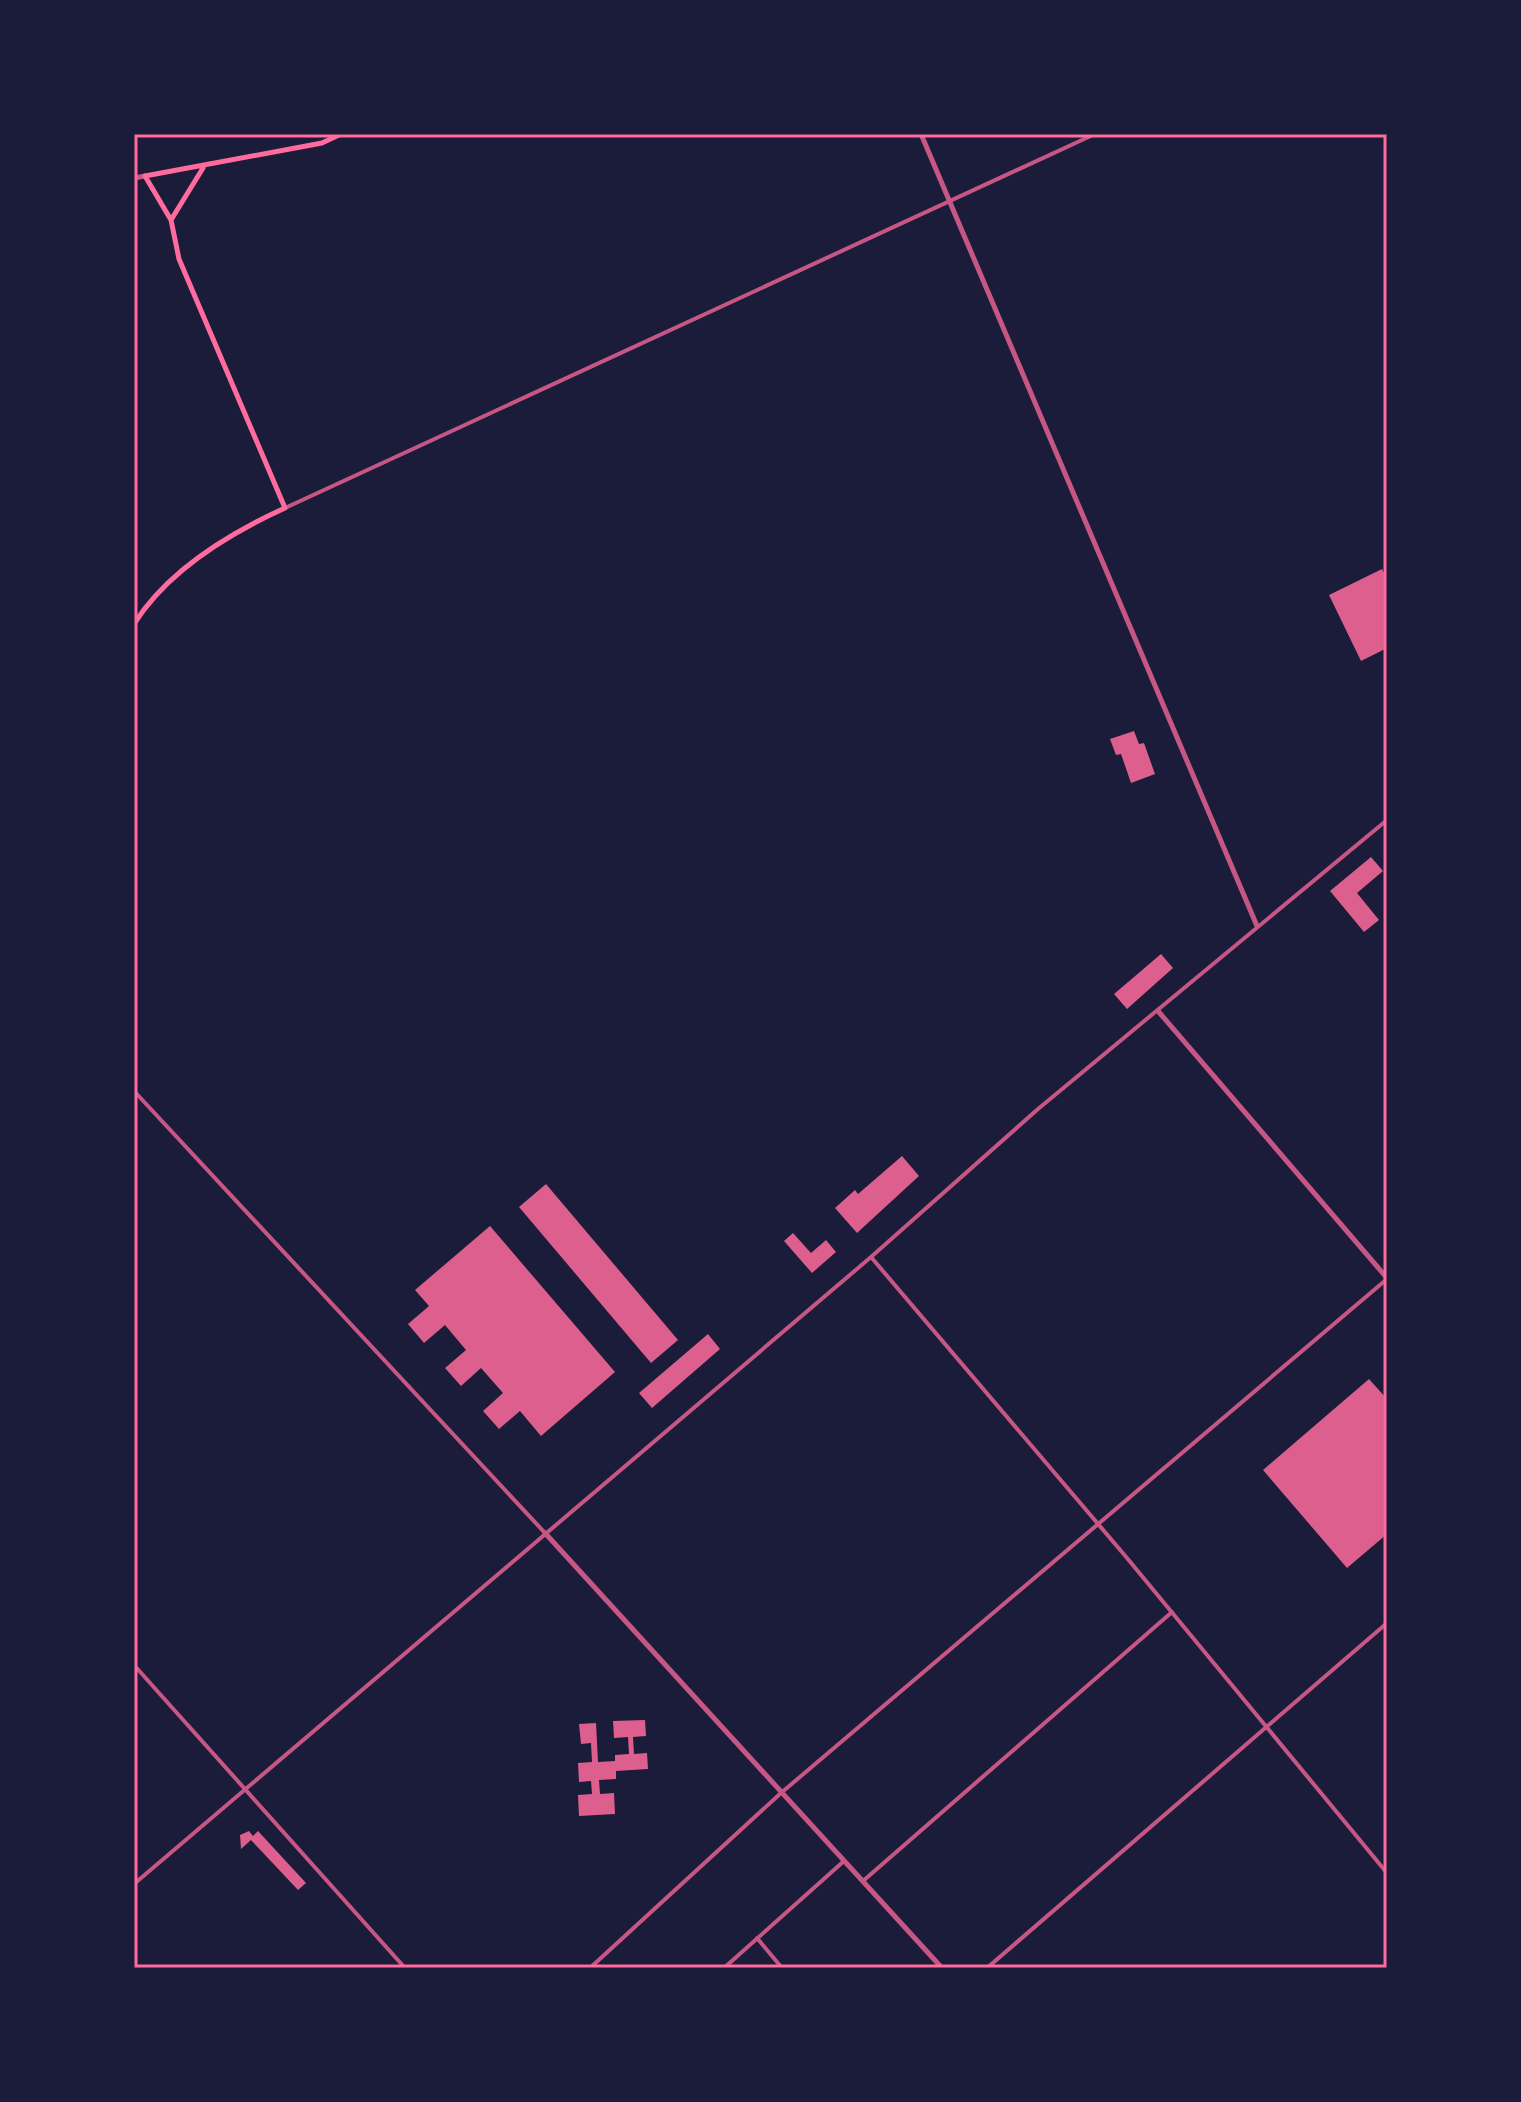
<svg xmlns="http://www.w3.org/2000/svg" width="1521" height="2102" viewBox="0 0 1521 2102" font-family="'DejaVu Sans',sans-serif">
<rect width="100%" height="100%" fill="#1b1b3a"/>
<!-- building -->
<path fill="#dd5f8e" d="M1382 569 1387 579V648L1361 661 1329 595Z
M1134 731 1139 744 1144 743 1155 774 1131 783 1121 754 1116 755 1110 739Z
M1371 857 1383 871 1357 893 1379 920 1364 932 1330 891Z
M1161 954 1173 968 1127 1009 1114 994Z
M902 1156 919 1176 857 1233 835 1208 855 1190 858 1194Z
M546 1184 678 1340 651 1363 519 1207Z
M490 1226 615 1372 541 1436 520 1411 499 1429 483 1411 503 1393 481 1368 461 1386 445 1368 466 1350 445 1325 424 1343 408 1324 429 1306 415 1290Z
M793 1233 811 1253 826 1240 836 1252 812 1273 784 1241Z
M708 1334 720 1349 652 1408 639 1393Z
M1369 1379 1387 1399V1534L1347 1568 1263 1470Z
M645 1720 646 1736 633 1737 634 1754 647 1753 648 1769 616 1771V1779L599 1780 600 1794 614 1793 615 1814 579 1816 578 1795 592 1794 591 1781 579 1782 578 1763 592 1762 591 1743 581 1744 579 1724 596 1723 598 1762 615 1761V1755L629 1754 628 1737 614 1738 613 1721Z
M249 1831 253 1836 258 1831 306 1883 298 1890 251 1840 241 1849 240 1835Z"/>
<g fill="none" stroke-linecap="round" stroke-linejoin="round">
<!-- minor -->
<path stroke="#c65784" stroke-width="4" d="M285 508 1095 134
M134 1091 545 1533
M871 1257 1127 1558 1387 1873
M134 1665 405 1968
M863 1881 1172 1612
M134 1884 871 1257 1038 1109 1387 820
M757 1938 782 1968
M590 1968 781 1793 1387 1279
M724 1968 844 1861
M987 1968 1387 1623"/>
<!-- tertiary -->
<path stroke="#c65784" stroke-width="5" d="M921 134 1257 926
M134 178 145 176
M1158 1011 1387 1278
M545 1533 942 1968"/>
<!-- secondary -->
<path stroke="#ff6b9d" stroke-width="5" d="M203 168 171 220 145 176 322 143 341 134
M134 624C168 570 228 534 285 508L179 259 171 220"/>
</g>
<!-- border -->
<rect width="1521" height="2102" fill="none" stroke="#1b1b3a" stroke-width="272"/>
<rect x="136" y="136" width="1249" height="1830" fill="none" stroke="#ff6b9d" stroke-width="3"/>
</svg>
